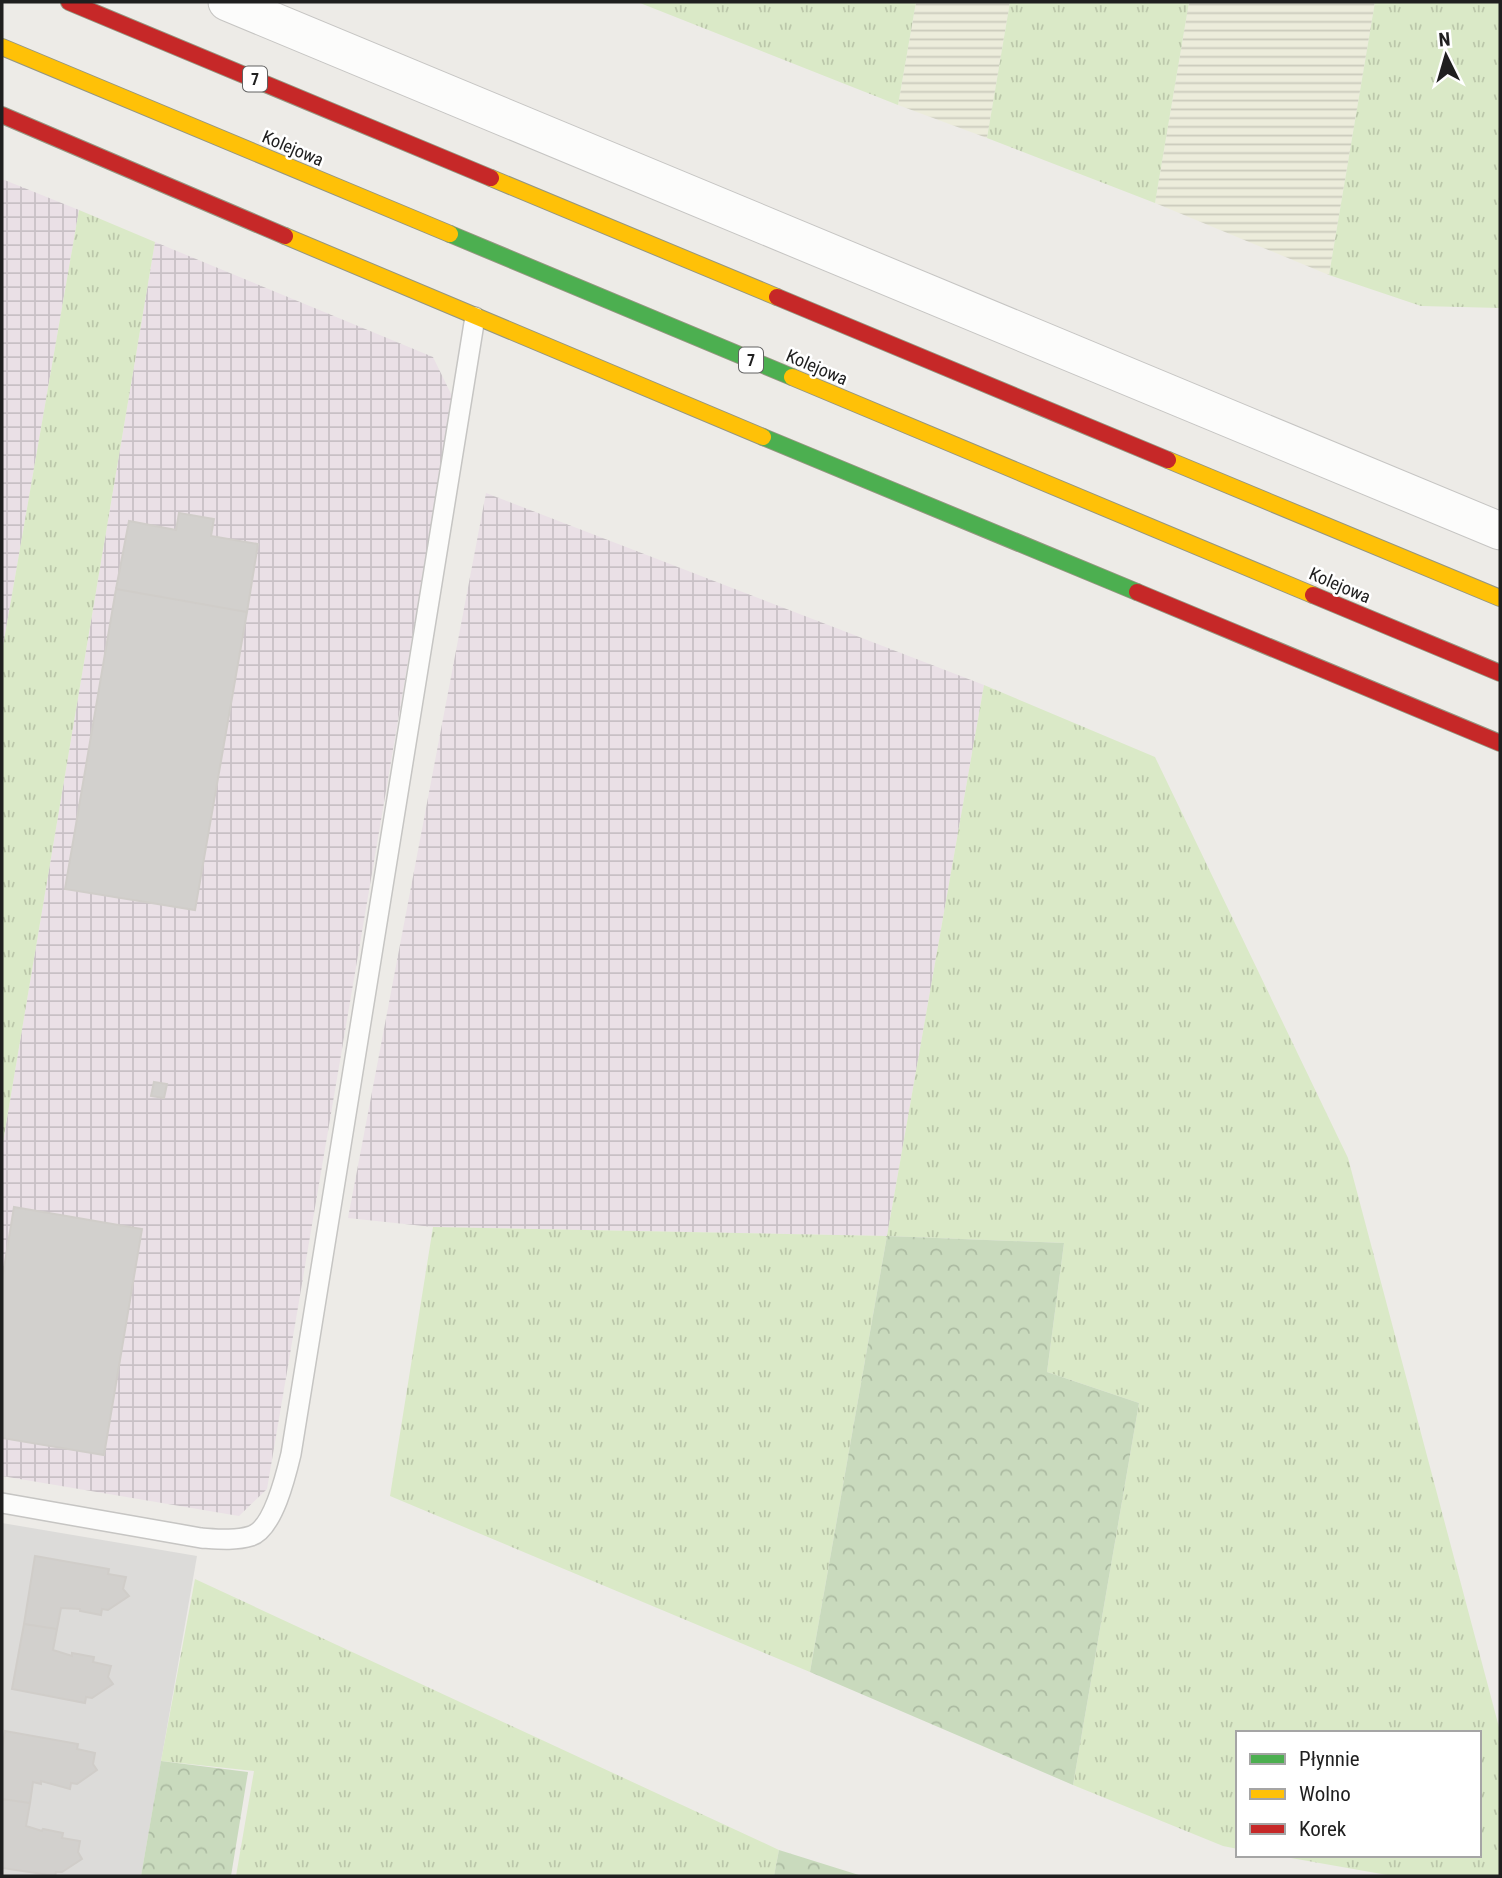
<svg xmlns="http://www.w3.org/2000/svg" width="1502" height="1878" viewBox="0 0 1502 1878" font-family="'Roboto Condensed',sans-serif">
<defs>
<pattern id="industrial-grid" width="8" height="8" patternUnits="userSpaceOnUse" patternTransform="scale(1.75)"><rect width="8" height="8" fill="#eae0e6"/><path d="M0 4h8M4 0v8" fill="none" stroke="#c8c0c5"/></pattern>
<pattern id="farmland-rules" width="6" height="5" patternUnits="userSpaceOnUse" patternTransform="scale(1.75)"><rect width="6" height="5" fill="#ececdb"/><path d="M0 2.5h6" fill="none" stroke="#cacabc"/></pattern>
<pattern id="grass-tufts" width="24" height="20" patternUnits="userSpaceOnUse" patternTransform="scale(1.75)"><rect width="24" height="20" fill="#dae9c7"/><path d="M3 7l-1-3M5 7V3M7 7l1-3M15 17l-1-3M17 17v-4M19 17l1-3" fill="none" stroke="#bbc7aa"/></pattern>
<pattern id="forest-crowns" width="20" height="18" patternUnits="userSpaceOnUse" patternTransform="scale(1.75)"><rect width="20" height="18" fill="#c9dabd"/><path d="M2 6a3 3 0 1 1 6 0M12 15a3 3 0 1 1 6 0" fill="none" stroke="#acbba2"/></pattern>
</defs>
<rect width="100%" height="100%" fill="#edebe7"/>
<!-- residential -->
<path fill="#dcdbd9" d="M2 1523 197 1556 141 1876H2Z"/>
<!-- industrial -->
<path fill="url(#industrial-grid)" d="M2 179 79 210 2 652Z
M155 242 433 357 453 398 267 1489 239 1516 2 1476V1148Z
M486 493 984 685 887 1236 433 1227 348 1218Z"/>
<!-- farmland -->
<path fill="url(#farmland-rules)" d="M916 2H1010L987 138 898 105Z
M1189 2H1375L1329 275 1155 203Z"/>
<!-- grass -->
<path fill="url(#grass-tufts)" d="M641 2H916L898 105 640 3Z
M1010 2H1189L1155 203 987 138Z
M1375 2H1500V308L1421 306 1329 275Z
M79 210 155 242 2 1148V652Z
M984 685 1155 757 1348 1158 1500 1731V1876H1393L1274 1855H1479V1733H1238V1849L1223 1846 1073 1785 1139 1403 1047 1372 1064 1243 887 1236 810 1672 390 1496 433 1227 887 1236Z
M195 1579 779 1850 774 1876H236L254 1771 161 1761Z"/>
<!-- forest -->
<path fill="url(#forest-crowns)" d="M887 1236 1064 1243 1047 1372 1139 1403 1073 1785 810 1672Z
M161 1761 248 1772 231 1876H141Z
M779 1850 862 1876H774Z"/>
<!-- building -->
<path fill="#d2d0cd" stroke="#d0cdc9" stroke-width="2" d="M179 513 214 519 211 536 258 544 247 612 116 589 129 521 176 530Z
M116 589 247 612 195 910 65 889Z
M154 1082 167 1084 164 1098 151 1096Z
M14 1207 142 1229 104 1455 2 1438V1280Z
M35 1556 109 1569 108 1574 126 1577 123 1589 129 1596 108 1610 102 1609 101 1615 80 1611V1609L61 1608 57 1629 24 1624Z
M24 1624 57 1629 53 1650 72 1656V1653L94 1657 93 1662 111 1666 108 1677 113 1684 92 1698 86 1697 85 1703 12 1689Z
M5 1731 78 1744 77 1749 95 1753 93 1764 97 1770 77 1784 71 1783 70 1789 41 1781V1784L33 1782 30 1803 2 1799V1751Z
M2 1799 30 1803 26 1826 42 1831 43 1829 63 1833 62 1838 80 1841 78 1852 82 1859 62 1872H56L55 1876 2 1868Z"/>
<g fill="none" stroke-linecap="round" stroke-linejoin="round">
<!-- lane casing -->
<g stroke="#c6c5c3" stroke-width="22">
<path id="lane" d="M2 1503 201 1538C217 1539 235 1541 251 1536 273 1529 286 1475 291 1454L475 317"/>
</g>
<!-- street casing -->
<g stroke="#c6c5c3" stroke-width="39">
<path id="street" d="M227 2 1500 531"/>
</g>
<!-- fast casing -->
<g stroke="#959680" stroke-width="18">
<path id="fast" d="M450 234 792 377
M763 437 1137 592"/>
</g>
<!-- slow casing -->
<g stroke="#959680" stroke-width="18">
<path id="slow" d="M2 47 450 234
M491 178 777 297
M285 236 763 437
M792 377 1313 595
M1168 460 1500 598"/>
</g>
<!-- jam casing -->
<g stroke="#959680" stroke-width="18">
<path id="jam" d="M69 2 491 178
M2 115 285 236
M777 297 1168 460
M1137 592 1500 743
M1313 595 1500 673"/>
</g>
<!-- lane -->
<use href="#lane" stroke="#fcfcfb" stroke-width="19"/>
<!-- street -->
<use href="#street" stroke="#fcfcfb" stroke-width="37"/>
<!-- fast -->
<use href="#fast" stroke="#4caf50" stroke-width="16"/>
<!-- slow -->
<use href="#slow" stroke="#ffc107" stroke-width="16"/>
<!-- jam -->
<use href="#jam" stroke="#c62828" stroke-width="16"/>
</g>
<g text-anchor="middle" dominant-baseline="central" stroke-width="5" stroke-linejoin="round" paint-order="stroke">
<!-- shield labels -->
<g fill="#fff" stroke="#626262" stroke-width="2">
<rect x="243" y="66.5" width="24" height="25" rx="5"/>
<rect x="739" y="347.5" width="24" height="25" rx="5"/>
</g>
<g font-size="16" font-weight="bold" fill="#1f1f1f">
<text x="255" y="79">7</text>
<text x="751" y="360">7</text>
</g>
<!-- street labels -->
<g font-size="18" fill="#1f1f1f" stroke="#fff">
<text transform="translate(293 148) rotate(23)">Kolejowa</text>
<text transform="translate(817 367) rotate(23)">Kolejowa</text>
<text transform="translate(1340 585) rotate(23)">Kolejowa</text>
</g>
</g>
<!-- border -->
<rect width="1502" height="1878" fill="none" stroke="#1f1f1f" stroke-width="7"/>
<!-- legend -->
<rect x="1236" y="1731" width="245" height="126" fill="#ffffff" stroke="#a5a5a5" stroke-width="2"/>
<rect x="1250" y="1754" width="35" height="10" fill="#4caf50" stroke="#a5a5a5" stroke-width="2"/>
<text x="1299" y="1766" font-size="21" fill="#1f1f1f">Płynnie</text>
<rect x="1250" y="1789" width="35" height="10" fill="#ffc107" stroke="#a5a5a5" stroke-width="2"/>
<text x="1299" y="1801" font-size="21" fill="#1f1f1f">Wolno</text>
<rect x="1250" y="1824" width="35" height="10" fill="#c62828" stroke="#a5a5a5" stroke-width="2"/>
<text x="1299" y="1836" font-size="21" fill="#1f1f1f">Korek</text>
<!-- north arrow -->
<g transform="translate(1446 56) rotate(355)" stroke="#ffffff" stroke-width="5" paint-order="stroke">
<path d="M0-5L12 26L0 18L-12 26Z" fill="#1f1f1f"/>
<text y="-10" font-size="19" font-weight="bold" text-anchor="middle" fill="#1f1f1f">N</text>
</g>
</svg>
